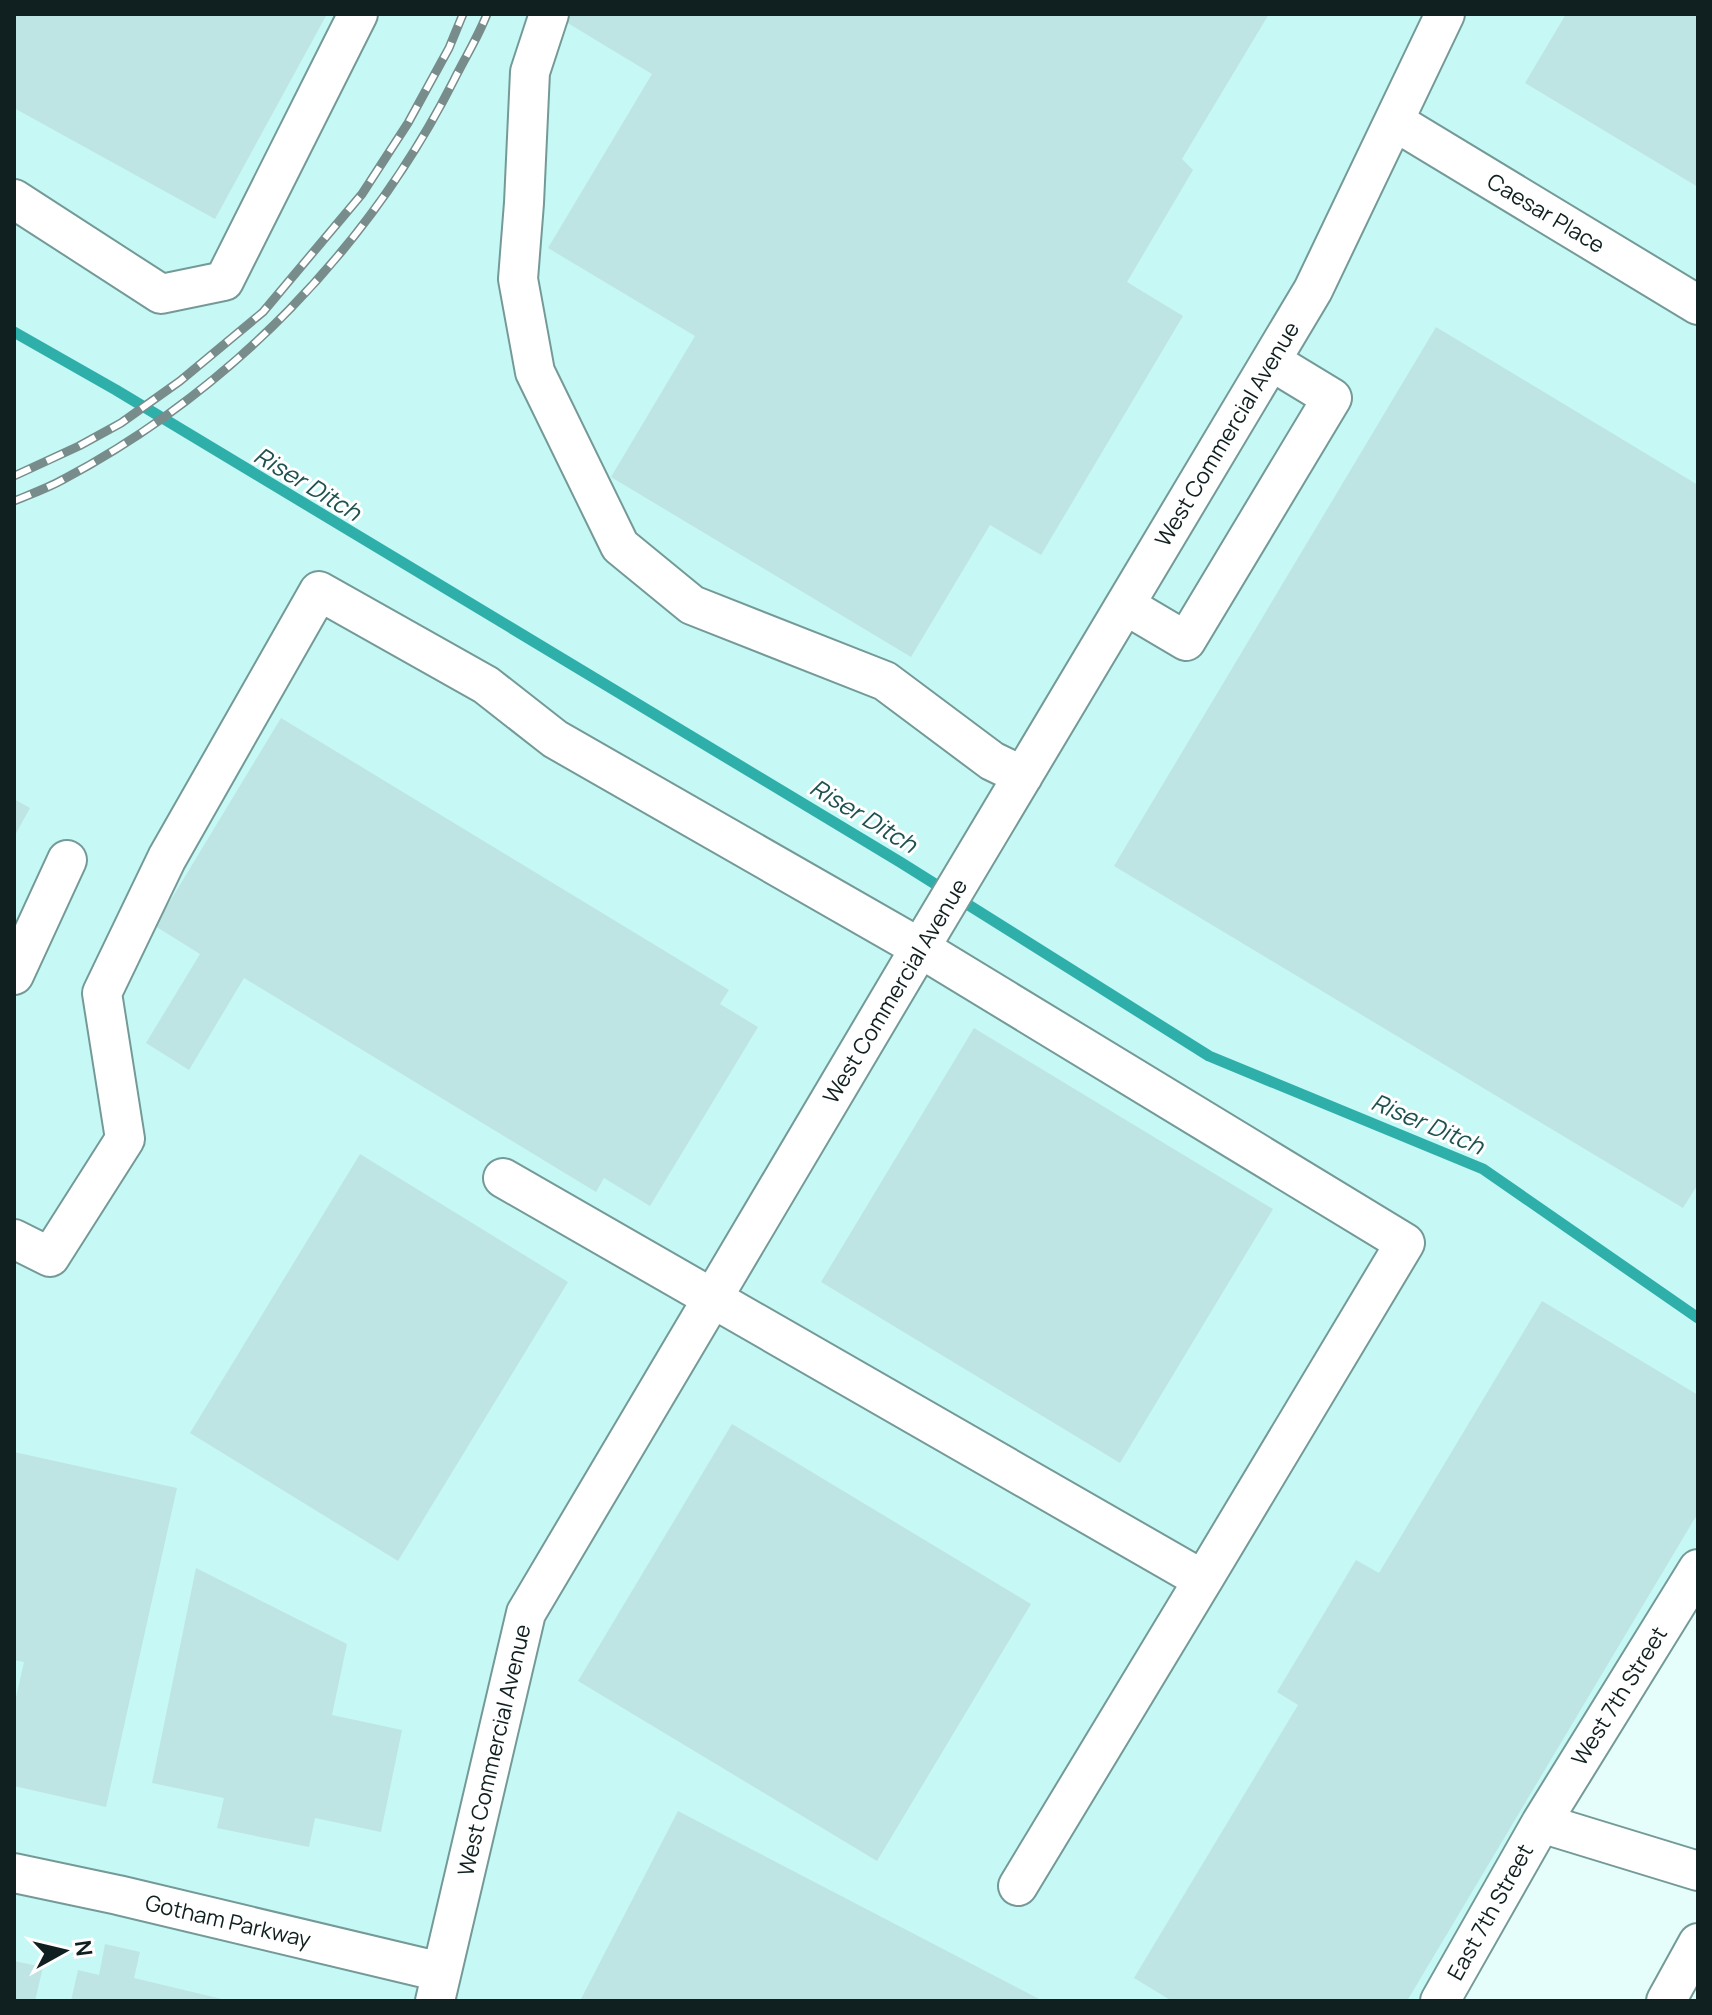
<svg xmlns="http://www.w3.org/2000/svg" width="1712" height="2015" viewBox="0 0 1712 2015" font-family="Manrope,sans-serif">
<rect width="100%" height="100%" fill="#e5fdfb"/>
<!-- built -->
<path fill="#c6f8f5" d="M14 14H1698V1555L1428 2001H14Z"/>
<g fill="none" stroke-linecap="round" stroke-linejoin="round">
<!-- stream -->
<path stroke="#2eafaa" stroke-width="11" d="M14 332 116 390 900 862 1209 1056 1483 1169 1698 1318"/>
</g>
<!-- building -->
<path fill="#bee5e3" d="M14 14H327L215 219 14 108Z
M571 14H1269L1182 159 1193 170 1127 282 1183 316 1041 555 990 525 911 657 611 477 695 336 548 248 652 74 566 22Z
M1566 14H1698V187L1525 83Z
M1436 327 1698 485V1184L1683 1208 1114 866Z
M281 718 729 990 720 1004 758 1027 650 1206 604 1178 596 1192 244 978 189 1070 146 1043 200 954 155 926Z
M14 799 30 808 14 837Z
M974 1028 1273 1209 1120 1463 821 1282Z
M360 1154 568 1282 398 1561 190 1433Z
M1542 1301 1698 1395V1513L1407 2001H1172L1134 1978 1298 1705 1277 1692 1356 1560 1379 1573Z
M732 1424 1031 1604 877 1861 578 1681Z
M14 1452 177 1488 106 1807 14 1786V1706L24 1662 14 1660Z
M196 1568 347 1644 332 1715 402 1730 381 1832 315 1818 309 1847 217 1828 224 1798 152 1783Z
M678 1811 1043 2001H580Z
M105 1944 140 1952 134 1978 230 2001H71L78 1970 99 1975Z
M14 1961 43 1967 35 2001H14Z"/>
<g fill="none" stroke-linecap="round" stroke-linejoin="round">
<!-- minor casing -->
<g stroke="#749a97" stroke-width="42">
<path id="minor" d="M549 14 530 72 524 203 518 279 535 372 620 546 692 605 885 681 992 761 1023 776
M1394 121 1698 305
M14 199 161 294 224 281 358 14
M1125 605 1186 641 1332 398 1271 361
M14 975 67 860
M503 1178 1203 1580 1018 1886
M14 1239 50 1257 125 1139 102 993 167 858 319 591 486 685 555 739 920 948 1405 1243 1203 1580
M1541 1823 1698 1871
M14 1873 118 1895 441 1972
M435 2001 526 1613 920 948 1313 290 1445 14
M1440 2001 1541 1823 1698 1569
M1666 2001 1698 1943"/>
</g>
<!-- minor -->
<use href="#minor" stroke="#fff" stroke-width="38"/>
<!-- rail casing -->
<g stroke="#788c8b" stroke-width="9">
<path id="rail" d="M14 476 79 446 121 423 180 381 263 312 362 194 408 123 449 48 463 14
M14 501C31 494 48 488 64 479 231 390 369 248 454 80 465 58 478 37 487 14"/>
</g>
<!-- rail -->
<use href="#rail" stroke="#fff" stroke-width="6" stroke-dasharray="18" stroke-linecap="butt"/>
</g>
<g text-anchor="middle" dominant-baseline="central" stroke-width="6" stroke-linejoin="round" paint-order="stroke">
<!-- street labels -->
<g font-size="22" fill="#101f1f" stroke="#fff">
<text transform="translate(1546 213) rotate(31)">Caesar Place</text>
<text transform="translate(1227 434) rotate(-59)">West Commercial Avenue</text>
<text transform="translate(895 991) rotate(-59)">West Commercial Avenue</text>
<text transform="translate(1619 1696) rotate(-58)">West 7th Street</text>
<text transform="translate(494 1750) rotate(-77)">West Commercial Avenue</text>
<text transform="translate(1490 1912) rotate(-61)">East 7th Street</text>
<text transform="translate(228 1921) rotate(13)">Gotham Parkway</text>
</g>
<!-- water labels -->
<g font-size="24" font-style="italic" fill="#1e5250" stroke="#fff">
<text transform="translate(308 483) rotate(31)">Riser Ditch</text>
<text transform="translate(864 815) rotate(31)">Riser Ditch</text>
<text transform="translate(1428 1123) rotate(23)">Riser Ditch</text>
</g>
</g>
<!-- border -->
<rect width="1712" height="2015" fill="none" stroke="#101f1f" stroke-width="32"/>
<!-- north arrow -->
<g transform="translate(64 1951) rotate(82)" stroke="#ffffff" stroke-width="6" paint-order="stroke">
<path d="M0-6L14 30L0 20L-14 30Z" fill="#101f1f"/>
<text y="-12" font-size="22" font-weight="bold" text-anchor="middle" fill="#101f1f">N</text>
</g>
</svg>
